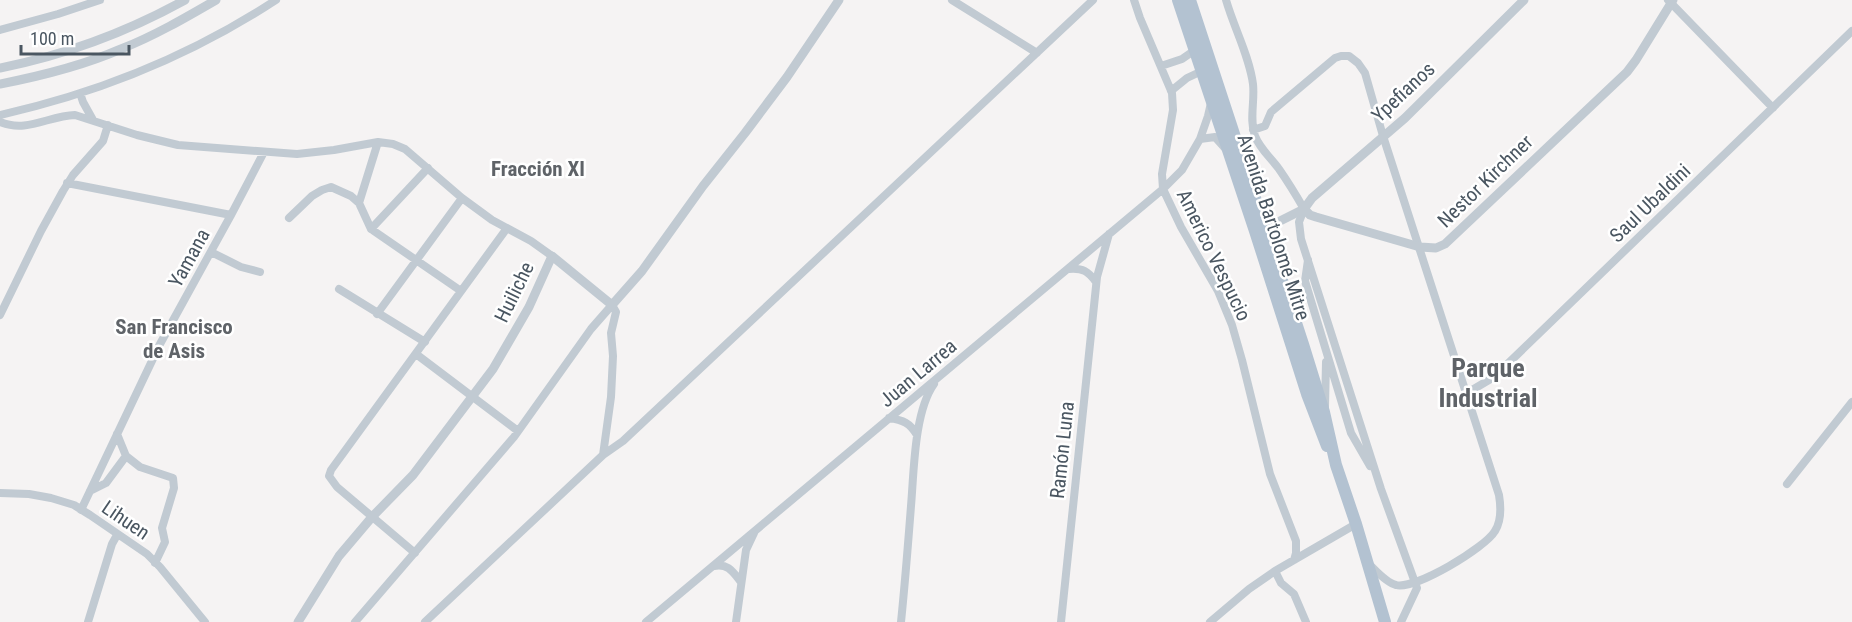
<svg xmlns="http://www.w3.org/2000/svg" width="1852" height="622" viewBox="0 0 1852 622" font-family="'Roboto Condensed',sans-serif">
<rect width="100%" height="100%" fill="#f5f3f3"/>
<g fill="none" stroke-linecap="round" stroke-linejoin="round">
<!-- minor -->
<path stroke="#c1cad2" stroke-width="8" d="M952 0 1037 53
M1134 0 1140 18 1172 93 1173 110 1162 174 1163 189 1181 227 1218 291 1232 325 1242 360 1270 474 1296 541V553L1294 560
M1226 0C1234 28 1249 55 1253 84 1255 101 1249 120 1255 136 1260 149 1271 158 1279 169 1288 182 1296 195 1304 209L1299 222 1301 239 1381 489 1417 588 1401 622
M1668 0 1773 108
M0 30 58 14 100 0
M1161 66 1182 59 1195 50
M1171 91 1187 78 1202 71
M80 93 83 102 93 120
M1211 103 1208 116 1200 139 1215 137 1224 147
M0 115C98 93 192 55 276 0
M0 122C27 133 48 116 75 115L137 135 178 145 297 154 334 150 378 142 393 144 405 149 462 198 492 220 531 241 552 256
M1253 130 1265 126 1271 112 1335 58 1341 56H1349L1358 63 1365 73 1383 136 1499 495C1501 507 1502 520 1495 531 1485 548 1415 590 1396 585 1387 583 1377 572 1371 566
M67 183 231 215
M359 203 378 142
M289 218 312 196 322 190 331 187 351 196 359 203 371 229 461 291
M371 229 428 168
M211 252 241 267 260 272
M1308 260 1305 281 1351 433 1370 466
M1069 269C1083 268 1088 271 1096 282
M339 289 425 342
M377 314 462 198
M0 315 41 231 63 191 73 175 103 141 108 125
M416 354 518 431
M1467 393 1494 377 1852 31
M1325 407 1326 362
M889 418C903 420 910 423 917 435
M117 434 126 456 140 467 173 478 174 488 162 528 165 542 155 563
M603 455 623 441 1093 0
M1787 484 1852 402
M90 491 106 483 126 456
M0 493 29 494 51 498 74 505 90 515 147 554 160 567 205 622
M81 510 160 344 231 215 264 152
M415 553 337 487 329 476 331 470 507 228
M714 566C728 563 733 572 741 582
M1275 571 1281 583 1294 594 1306 622
M88 622 112 544 117 535
M355 622 514 437 591 329 612 305 616 312 611 333 613 356 611 397 603 455 425 622
M646 622 1163 189 1182 170 1200 139
M736 622 746 550 754 533
M901 622C905 583 908 545 911 506 914 472 914 412 934 384
M1061 622 1097 277 1109 234
M1210 622 1249 589 1275 571 1356 524"/>
<!-- tertiary -->
<path stroke="#c1cad2" stroke-width="9" d="M0 68C65 55 127 32 185 0
M0 84C41 76 82 66 121 49 154 36 185 18 216 0
M1304 209 1310 215 1316 217 1420 247 1436 248 1445 244 1627 72 1636 60 1673 0
M1266 228 1304 209 1312 198 1405 118 1524 0
M298 622 339 556 372 517 413 475 493 369 529 307 552 256 612 305 642 271 703 186 745 133 787 77 839 0"/>
<!-- primary -->
<path stroke="#b3c2d1" stroke-width="12" d="M1178 0 1255 231 1307 394 1327 446
M1190 0 1303 344 1324 412 1336 465 1356 524 1385 622"/>
</g>
<g text-anchor="middle" dominant-baseline="central" stroke-width="5" stroke-linejoin="round" paint-order="stroke">
<!-- street labels -->
<g font-size="20" fill="#4a5661" stroke="#fff">
<text transform="translate(1403 92) rotate(-43)">Ypefianos</text>
<text transform="translate(1485 181) rotate(-44)">Nestor Kirchner</text>
<text transform="translate(1650 203) rotate(-44)">Saul Ubaldini</text>
<text transform="translate(1274 227) rotate(72)">Avenida Bartolomé Mitre</text>
<text transform="translate(1214 255) rotate(64)">Americo Vespucio</text>
<text transform="translate(189 258) rotate(-61)">Yamana</text>
<text transform="translate(514 292) rotate(-64)">Huiliche</text>
<text transform="translate(918 373) rotate(-40)">Juan Larrea</text>
<text transform="translate(1062 450) rotate(-84)">Ramón Luna</text>
<text transform="translate(126 520) rotate(34)">Lihuen</text>
</g>
<!-- neighbourhood labels -->
<g font-size="21" font-weight="bold" fill="#5f6368" stroke="#fff">
<text x="538" y="169">Fracción XI</text>
<text x="174" y="327">San Francisco<tspan x="174" dy="24">de Asis</tspan></text>
</g>
<!-- district labels -->
<g font-size="26" font-weight="bold" fill="#5f6368" stroke="#fff">
<text x="1488" y="368">Parque<tspan x="1488" dy="30">Industrial</tspan></text>
</g>
</g>
<!-- scale -->
<path d="M21 45v9h108v-9" fill="none" stroke="#4a5661" stroke-width="3"/>
<text x="30" y="45" font-size="18" fill="#4a5661" stroke="#ffffff" stroke-width="4.5" paint-order="stroke">100 m</text>
</svg>
